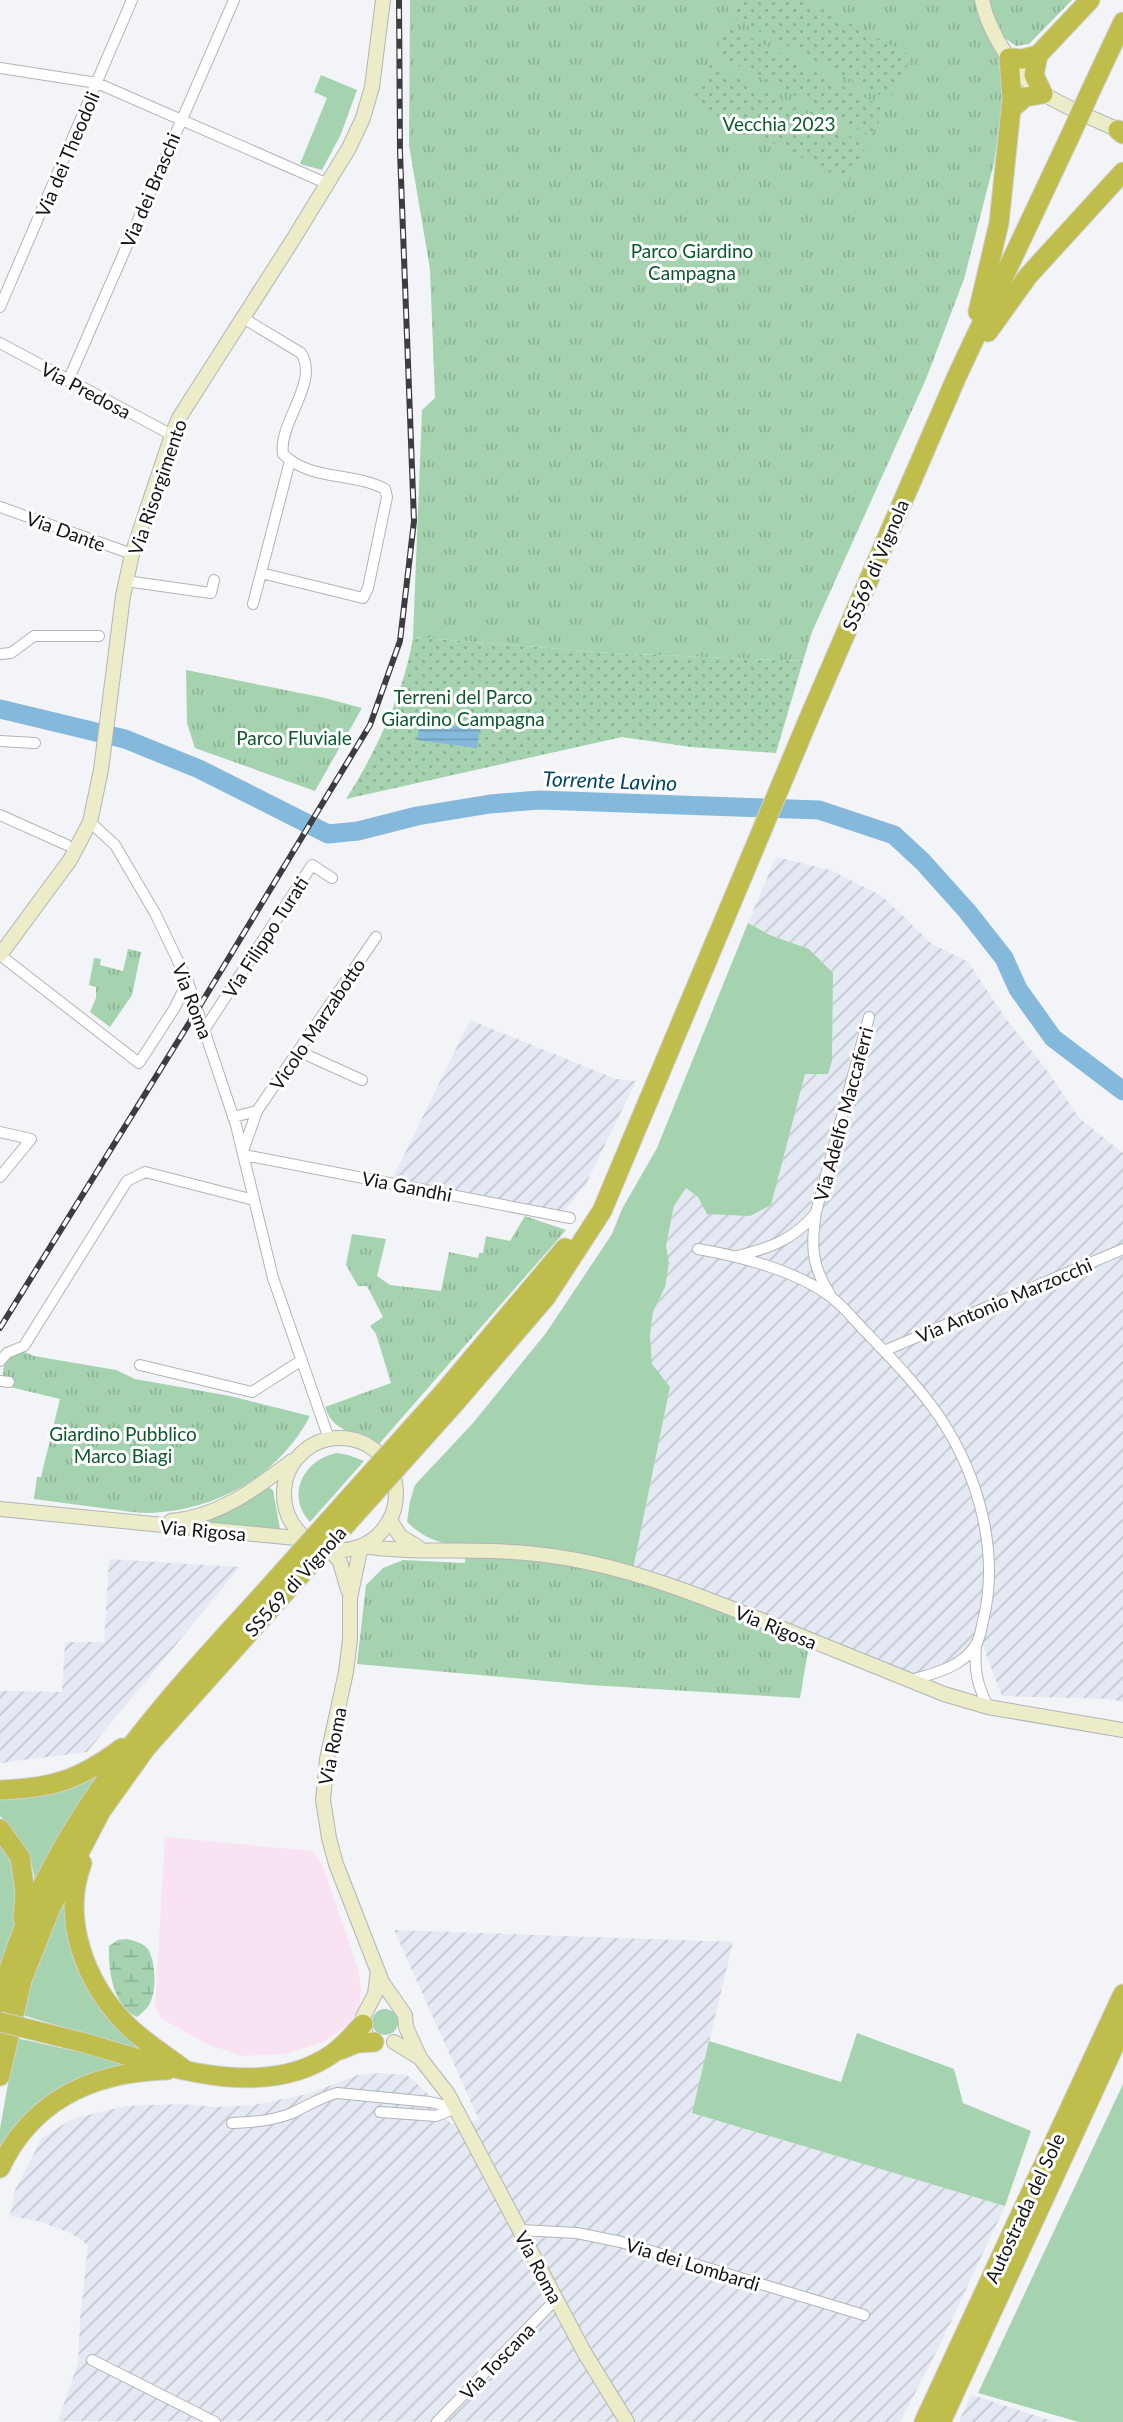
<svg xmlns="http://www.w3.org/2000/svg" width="1123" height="2422" viewBox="0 0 1123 2422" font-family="Lato,sans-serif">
<defs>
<pattern id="industrial-furrows" width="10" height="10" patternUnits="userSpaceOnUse" patternTransform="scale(1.75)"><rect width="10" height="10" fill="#e4e9f3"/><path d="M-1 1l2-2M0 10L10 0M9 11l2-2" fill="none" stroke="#c3c7d0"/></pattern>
<pattern id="wetland-marsh" width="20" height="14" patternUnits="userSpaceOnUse" patternTransform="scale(1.75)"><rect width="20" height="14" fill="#a5d2af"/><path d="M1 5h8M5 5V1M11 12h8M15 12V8" fill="none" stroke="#8db396"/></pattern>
<pattern id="park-tufts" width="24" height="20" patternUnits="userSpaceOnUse" patternTransform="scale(1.75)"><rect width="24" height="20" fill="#a5d2af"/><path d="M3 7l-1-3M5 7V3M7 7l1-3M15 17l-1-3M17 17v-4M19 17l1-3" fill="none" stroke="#8db396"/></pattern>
<pattern id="garden-dots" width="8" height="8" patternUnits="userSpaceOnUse" patternTransform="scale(1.75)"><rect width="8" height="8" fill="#a5d2af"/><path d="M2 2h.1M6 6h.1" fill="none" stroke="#8db396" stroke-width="1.8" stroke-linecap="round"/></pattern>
<pattern id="water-rules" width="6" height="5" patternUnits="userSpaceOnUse" patternTransform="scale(1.75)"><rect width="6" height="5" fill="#85b9db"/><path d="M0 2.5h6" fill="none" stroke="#729ebb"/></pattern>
</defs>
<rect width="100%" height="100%" fill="#f3f4f8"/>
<!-- commercial -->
<path fill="#f9e3f2" d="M165 1837 313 1851 322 1864 358 1969 361 1988 360 2006 349 2025 323 2042 285 2054 242 2056 207 2044 162 2019 155 2007Z"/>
<!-- industrial -->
<path fill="url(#industrial-furrows)" d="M776 857 830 870 882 896 932 944 968 962 1007 1020 1049 1073 1079 1118 1123 1153V1702L1110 1699 1002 1696 981 1641 948 1668 914 1684 633 1569 670 1388 652 1364 650 1336 653 1312 665 1287 669 1263 666 1247 674 1206 686 1188 698 1197 770 1205 805 1074 832 1061 833 973 809 949 770 935 748 923Z
M470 1020 616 1079 636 1081 585 1186 560 1215 388 1188Z
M109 1559 240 1567 87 1752 0 1763V1691L62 1692 65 1642H104Z
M394 1930 733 1942 692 2113 1005 2206 942 2341 900 2422 58 2421 78 2363 80 2320 88 2245 71 2233 38 2221 10 2216 15 2190 42 2138 72 2119 126 2106 180 2104 217 2107 254 2105 308 2094 358 2075 380 2073 407 2075 428 2094 451 2124 479 2120Z
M971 2395H972L1056 2422H959Z"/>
<!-- grass -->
<path fill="#a5d2af" d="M321 75 357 90 341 134 322 170 300 164 327 98 314 92Z
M748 923 770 935 809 949 833 973 832 1061 828 1074H805L771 1205 750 1216 707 1214 698 1197 686 1188 674 1206 666 1246 669 1263 665 1287 653 1312 650 1336 652 1364 670 1387 633 1569 465 1547C440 1543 426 1540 407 1522L410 1501 415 1485 473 1423 546 1333 612 1234 622 1209 657 1148Z
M337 1453 348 1455 364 1461 310 1522C285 1495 304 1459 337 1453Z
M268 1487 273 1490 280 1529 207 1524 209 1519Z
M104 1766 83 1798 36 1887C32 1854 22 1841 0 1816V1796Z
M0 1839 12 1854 18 1913 0 1971Z
M68 1891 91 1993 118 2030 140 2050 22 2015 41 1952Z
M372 2022a13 13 0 1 1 26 0a13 13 0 1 1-26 0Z
M857 2033 954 2069 963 2103 1031 2131 1005 2206 692 2113 709 2041 841 2082Z
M16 2038 134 2064 114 2068 0 2154V2129Z
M1123 2084V2422H1079L978 2393Z"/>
<!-- wetland -->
<path fill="url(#wetland-marsh)" d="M127 1939C135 1941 143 1943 148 1949 156 1963 157 1992 149 2005 146 2010 141 2013 137 2017 113 2006 108 1970 109 1946L118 1940Z"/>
<!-- park -->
<path fill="url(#park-tufts)" d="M410 0H981L1010 53 994 163 964 279 926 379 812 632 803 661 610 653 413 637 422 410 435 398 430 269 409 145Z
M986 0H1072L1029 44 1016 46 1005 38Z
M186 670 325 698 362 708 315 791 195 748 187 723Z
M128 949 141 952 132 995 110 1027 90 1012 96 998V987L89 985 94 958 101 959 100 965 123 971Z
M525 1216 566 1230 379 1444C358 1433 333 1433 325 1407L391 1383 376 1334 370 1326 383 1317 367 1286H358L346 1265 352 1234 386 1239 377 1276 390 1285 441 1291 449 1252 478 1258 479 1253H483L486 1236 510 1241Z
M20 1350 34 1356 116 1370 135 1379 230 1396 310 1416C279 1476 214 1512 147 1513 134 1513 121 1510 109 1509 84 1506 59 1502 34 1499L37 1477H41L60 1399 6 1386C0 1367 3 1364 17 1351Z
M465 1547 558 1555 810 1639 800 1698 590 1685 357 1664 366 1585 383 1568 403 1560 465 1563Z"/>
<!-- garden -->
<path fill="url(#garden-dots)" d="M741 0H805L912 56 889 100 732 17Z
M729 26 886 109 871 136 714 53Z
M711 64 867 145 848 182 692 101Z
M413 637 610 653 803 661 776 753 691 747 622 737 346 799C375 754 405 691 413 637Z"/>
<!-- water -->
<path fill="url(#water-rules)" d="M420 721 480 729 477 748 417 740Z"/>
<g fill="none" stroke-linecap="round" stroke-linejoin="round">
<!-- river -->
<path stroke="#85b9db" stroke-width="19" d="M0 709 125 739 199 769 328 834 358 831 417 816 490 804 539 800 819 810 894 835 923 862 967 911 1004 958 1018 989 1053 1038 1123 1091"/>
<!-- street casing -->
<g stroke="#b2b4b7" stroke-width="12">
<path id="street" d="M0 68 97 83 328 184
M0 307 132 0
M243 318 301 353C320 382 278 423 283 454 310 481 353 472 385 489L387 497 368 588 363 598 261 573
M0 343 172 435
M68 381 234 0
M0 507 132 554
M126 581 211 593 214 580
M253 604 290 461
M0 654 11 653 34 636H99
M0 741 35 743
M0 815 67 845
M90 822 115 845 155 913 188 982 236 1125 273 1278 329 1439
M0 955 139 1063 174 1009 187 983
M204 1030 312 865 332 878
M298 1051 362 1080
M257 1111 376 937
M233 1117 257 1111 243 1151
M0 1132 31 1139 0 1177
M244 1155 570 1218
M698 1249C739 1256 798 1271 831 1297 842 1305 852 1317 861 1327 889 1356 918 1385 941 1419 979 1477 1000 1553 983 1621 981 1629 980 1640 975 1646 962 1667 933 1674 911 1680
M738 1256C769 1248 793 1240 814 1215
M830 1294C811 1266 811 1244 816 1212L869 1017
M884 1351 1123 1249
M0 1361 7 1353 24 1346 127 1181 145 1172 254 1200
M140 1365 252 1392 302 1360
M0 1381 9 1382
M976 1646C974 1672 977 1683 988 1707
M380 2112 436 2116 456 2108
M232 2123C252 2122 273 2121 292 2113 307 2106 321 2097 337 2093L430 2102 456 2108
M520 2230 577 2233 621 2242 864 2315
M92 2360 215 2422
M437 2422 556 2299"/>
</g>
<!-- secondary casing -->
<g stroke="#b2b4b7" stroke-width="16">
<path id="secondary" d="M982 0C988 31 1016 77 1044 94 1068 109 1097 120 1123 132
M0 955 70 860 90 822 101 770 123 596 132 554 172 435 179 418 294 238 349 148 363 118 372 87 383 0
M284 1494a56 56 0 1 1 112 0a56 56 0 1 1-112 0Z
M0 1509 306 1539
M390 1520 400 1536 418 1547
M171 1521C219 1517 255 1489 292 1461
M361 1546C424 1555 489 1546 552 1556 625 1566 693 1593 761 1620 822 1645 883 1669 944 1694L988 1707 1123 1730
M361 1546 350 1598V1639L346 1672 327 1759 323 1800 329 1838 336 1864 382 1982 405 2015 406 2027 420 2058
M330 1549 340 1562 348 1590
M365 2031 363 2017 375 1994 378 1971
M394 2042 420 2058 448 2094 584 2352 627 2422"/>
</g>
<!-- highway casing -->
<g stroke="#d0d0d1" stroke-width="21">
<path id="highway" d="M1091 90 1123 22
M1011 109 1025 97 1043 94 1034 75 1038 55 1090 0
M1118 130 1123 134
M978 312 999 223 1012 99 1009 58 1023 59 1038 55
M988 332 1028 276 1123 172
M443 1393 565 1248
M455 1403 546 1297 602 1211 809 718 957 376 1072 132
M0 1790C53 1788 79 1780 122 1748
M0 1829 20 1857 25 1893 23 1919
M82 1863C61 1919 85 1982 125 2023 142 2041 166 2055 185 2070
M0 2003C37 1845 146 1721 253 1605
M81 2042C157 2063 260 2104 332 2054 344 2046 353 2034 363 2024
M340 2050 357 2043 374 2042
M0 2076 22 1980 51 1907 101 1811 146 1748 265 1615
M0 2168C32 2100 93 2072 167 2070
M924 2422 1123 1994
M941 2422 1123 2027"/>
</g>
<!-- street -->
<use href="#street" stroke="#fff" stroke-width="10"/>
<!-- secondary -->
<use href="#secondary" stroke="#ececc9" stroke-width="14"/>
<!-- highway -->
<use href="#highway" stroke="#bfbe4c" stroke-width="19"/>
<!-- rail casing -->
<g stroke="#3d3d3f" stroke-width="6">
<path id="rail" d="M0 1328 196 1012 370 725 400 641 414 521 400 152 399 0"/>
</g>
<!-- rail -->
<use href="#rail" stroke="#fff" stroke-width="3.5" stroke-dasharray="10" stroke-linecap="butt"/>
<!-- highway-bridge casing -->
<g stroke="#d0d0d1" stroke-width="21" stroke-linecap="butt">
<path id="highway-bridge" d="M1072 132 1091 90
M253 1605 443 1393
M265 1615 455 1403
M0 2022 81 2042"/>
</g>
<!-- highway-bridge -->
<use href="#highway-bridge" stroke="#bfbe4c" stroke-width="19"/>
</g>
<g text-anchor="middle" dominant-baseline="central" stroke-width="6" stroke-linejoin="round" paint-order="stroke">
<!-- park labels -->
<g font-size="19" fill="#0b592b" stroke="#fff">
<text x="779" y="123">Vecchia 2023</text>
<text x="692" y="250">Parco Giardino<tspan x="692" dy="22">Campagna</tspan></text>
<text x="463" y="696">Terreni del Parco<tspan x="463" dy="22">Giardino Campagna</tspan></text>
<text x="294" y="737">Parco Fluviale</text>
<text x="123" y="1433">Giardino Pubblico<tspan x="123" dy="22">Marco Biagi</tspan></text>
</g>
<!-- street labels -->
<g font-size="19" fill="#151517" stroke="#fff">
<text transform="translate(67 154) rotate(-67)">Via dei Theodoli</text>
<text transform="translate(150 190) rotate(-67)">Via dei Braschi</text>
<text transform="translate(86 390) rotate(28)">Via Predosa</text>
<text transform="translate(157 487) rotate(-71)">Via Risorgimento</text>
<text transform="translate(66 531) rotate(20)">Via Dante</text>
<text transform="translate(875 565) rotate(-67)">SS569 di Vignola</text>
<text transform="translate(265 937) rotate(-57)">Via Filippo Turati</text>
<text transform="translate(193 1001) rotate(69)">Via Roma</text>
<text transform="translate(317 1024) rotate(-56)">Vicolo Marzabotto</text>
<text transform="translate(843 1114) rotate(-75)">Via Adelfo Maccaferri</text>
<text transform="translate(407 1186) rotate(11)">Via Gandhi</text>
<text transform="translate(1004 1300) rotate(-23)">Via Antonio Marzocchi</text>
<text transform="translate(203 1530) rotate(5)">Via Rigosa</text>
<text transform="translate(295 1581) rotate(-48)">SS569 di Vignola</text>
<text transform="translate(776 1627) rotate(22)">Via Rigosa</text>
<text transform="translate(332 1746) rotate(-79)">Via Roma</text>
<text transform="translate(1024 2208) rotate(-65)">Autostrada del Sole</text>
<text transform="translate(693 2264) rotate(17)">Via dei Lombardi</text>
<text transform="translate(539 2267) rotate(62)">Via Roma</text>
<text transform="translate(497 2361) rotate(-46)">Via Toscana</text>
</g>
<!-- water labels -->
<g font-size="21" font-style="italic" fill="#004566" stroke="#fff">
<text transform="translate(610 780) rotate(2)">Torrente Lavino</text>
</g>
</g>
</svg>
